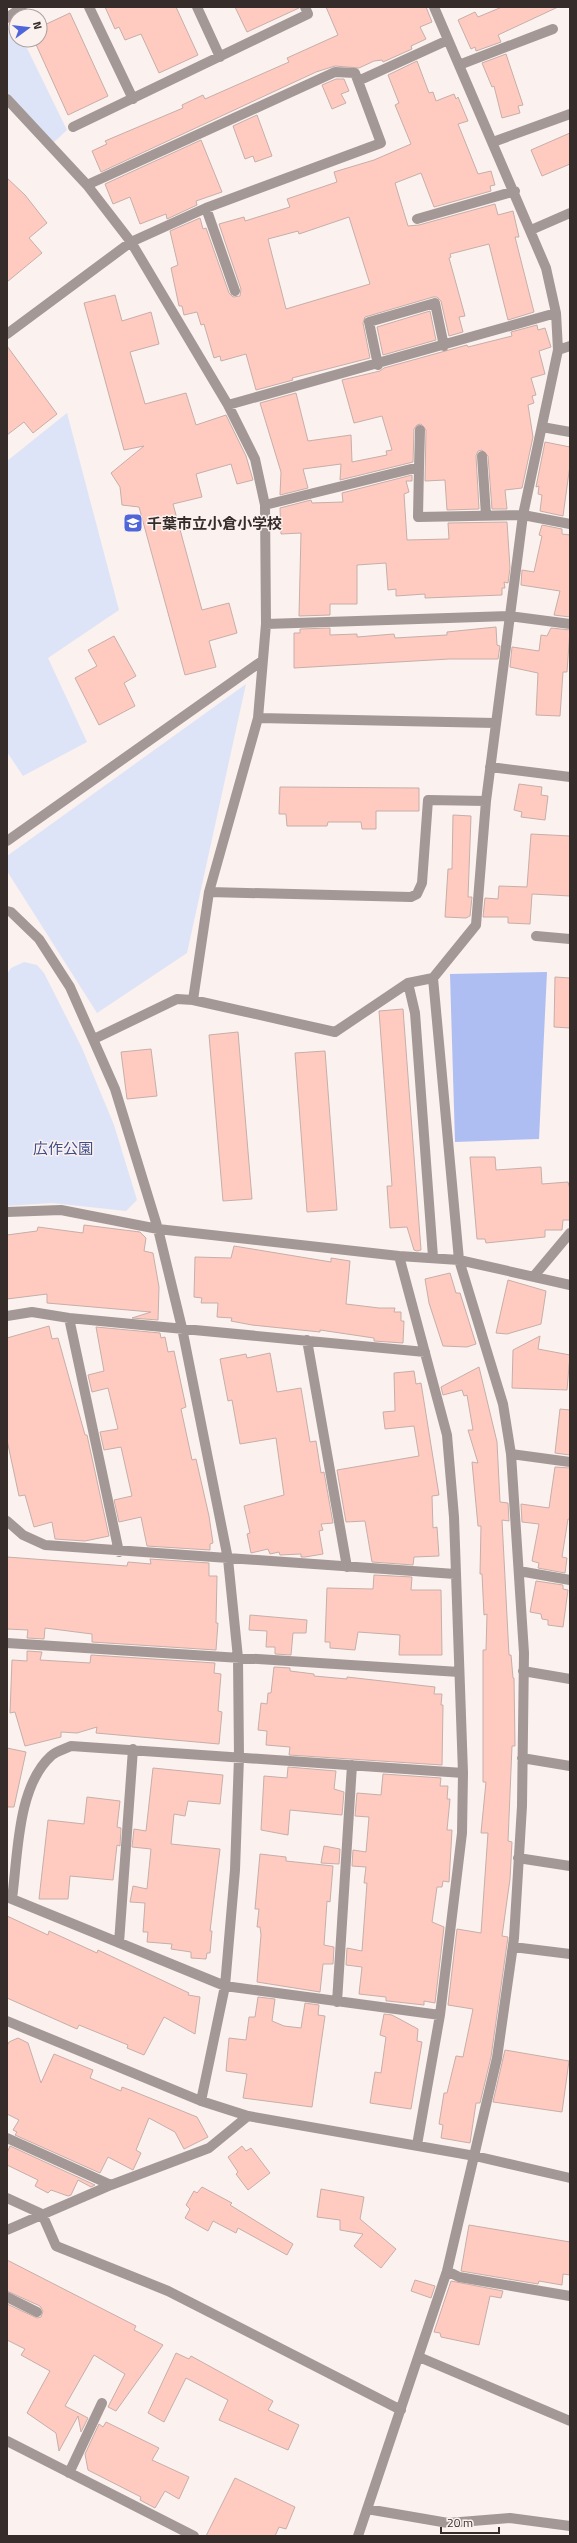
<svg xmlns="http://www.w3.org/2000/svg" width="577" height="2543" viewBox="0 0 577 2543" font-family="'Titillium Web','Noto Sans JP',sans-serif">
<rect width="100%" height="100%" fill="#fbf1ee"/>
<!-- green -->
<path fill="#dee4f7" d="M15 22 16 40H23L67 130 53 143 7 94V27Z
M67 413 119 610 48 658 87 742 23 776 7 752V461Z
M246 684 187 953 97 1013 7 871V856Z
M24 962 37 965 44 973 82 1048 114 1125 137 1200 126 1211 52 1203 7 1206V974L11 968Z"/>
<!-- forest -->
<path fill="#aebef2" d="M547 972 539 1139 455 1142 450 974Z"/>
<!-- building -->
<path fill="#ffcbc0" stroke="#c7aea9" fill-rule="evenodd" d="M105 7H176L198 55 159 73 141 34 125 40 119 27 115 29Z
M235 7H299V8L247 32Z
M326 7H426L432 22 420 27 426 39 411 46 412 49 383 62 382 60 374 61 359 68 335 66 316 72 101 172 92 151 107 144 105 141 183 108 182 105 203 95 205 99 289 62 287 58 338 35Z
M502 7H558L498 35 501 42 476 51 475 47 471 49 458 20 475 12 478 17Z
M70 13 108 96 68 115 34 40H40V27Z
M506 54 523 105 518 106 520 113 502 118 494 86 492 87 482 63Z
M417 61 429 93 433 92 436 101 454 94 456 99 458 97 468 121 458 124 478 174 491 171 495 185 490 186 491 191 434 207 421 173 395 183 408 226 419 225 495 204 498 215 513 211 519 237H515L534 312 508 320 489 244 450 254 451 257 449 258 465 316 459 317 463 332 449 336 441 301 437 297H433L365 317 363 323 370 358 292 378 293 380 256 390 246 354 221 361 220 356 214 358 204 324 201 325 197 312 184 315 182 306H179L171 268 178 265 170 231 200 218 203 229 206 228 229 293 233 297 240 296 241 289 219 224 244 217 245 221 290 207 287 199 337 182 334 172 374 160 411 144 395 105 399 103 388 75ZM349 217 370 284 286 309 268 239 298 231 299 234Z
M336 79H344L349 91 341 94 346 103 332 109 322 85Z
M257 115 272 156 255 162 253 156 245 159 233 126Z
M570 133V164L542 176 531 150Z
M201 140 222 192 196 201 197 205 167 219 166 214 140 224 130 197 113 204 105 184Z
M7 178 25 195 47 223 29 238 42 253 7 282Z
M115 295 122 321 151 312 159 344 130 352 145 404 186 393 196 425 226 415 246 456 253 480 237 484 231 464 196 474 202 497 173 504 202 610 229 603 237 633 209 641 216 667 185 675 139 507 122 505 120 487 111 473 144 446 124 450 84 303Z
M430 311 436 340 383 355 377 327Z
M537 325 538 330 545 328 551 347 539 351 545 374 531 378 536 395 532 396 534 403 528 405 533 437 522 488 505 490 507 509H492L488 456 482 450 478 451 476 456 479 509 447 510 445 480 425 481 426 430 421 424 417 425 414 429 413 462 340 480 341 464 303 469 308 488 280 495 281 472 260 403 296 393 308 441 351 435 352 462 387 455 386 451 392 450 382 416 354 423 342 380 380 371 384 368 467 345 468 347 512 336 511 332Z
M7 346 57 414 33 433 24 422 7 435Z
M545 442 570 447V465L563 516 540 511 542 495 538 494 539 486 536 487Z
M412 475V481H406L409 492 404 494 407 540 449 539 448 523 507 522 510 568 508 583 504 582 505 588H502V595L425 598V594L396 596V589L388 590 386 563 357 565V604H330V615L299 616 301 533 281 534 280 508 311 500 312 503 343 502 342 493Z
M542 525 562 529V534L570 535V617L554 615 560 591 521 585 522 570 534 572 542 536 539 535Z
M496 627 497 645 500 646 498 659H449L294 668V633H300V629L330 628V635L357 634V637L394 634 395 638 447 635V632Z
M551 628 570 630 567 672H563L560 716 536 715 538 673 510 667 512 647 539 651 541 635 547 636Z
M114 636 136 676 124 683 135 706 99 725 75 678 97 666 88 650Z
M519 784 542 787 541 795 548 796 545 820 521 817 522 812 514 810Z
M280 787 419 788V811H376V829H362L361 822H328L327 826H287L286 814H279Z
M453 815 471 816 468 897H472L470 916 466 918 445 917 448 869H452Z
M531 834 570 836V896L532 894 530 924 508 923V917H483L485 898 498 899 499 886 527 887Z
M555 977 570 978V1028L554 1027Z
M403 1009 421 1250 417 1251 414 1250 407 1227 390 1228 387 1186H392L379 1011Z
M238 1032 252 1199 223 1201 209 1035Z
M151 1049 157 1096 127 1099 121 1052Z
M325 1051 337 1210 307 1212 295 1053Z
M470 1157H495L496 1170 541 1167 542 1184 568 1182 570 1189V1220H563L562 1230H545V1237L486 1243 485 1239H477Z
M84 1225 140 1232 146 1238 144 1251 153 1253 159 1287 158 1320 132 1318 151 1312 47 1303V1294L7 1299V1235L37 1231 38 1227 83 1233Z
M234 1246 331 1262V1258L350 1261 346 1304 379 1308H395L394 1312H401V1321H404L403 1343 374 1341V1338L320 1330V1332L252 1325 231 1321 232 1318 217 1317 218 1303H201L202 1298 194 1297 195 1257 231 1258Z
M450 1273 456 1293H460L476 1344 467 1347 443 1346 429 1303 425 1279Z
M508 1280 546 1291 541 1324 507 1334 496 1333Z
M49 1326 52 1339 58 1338 85 1435H87L109 1536 85 1541 55 1539 52 1522 34 1527 25 1495 19 1496 7 1440V1338Z
M96 1327 160 1333 161 1338 165 1337 168 1352 174 1351 186 1407 181 1409 192 1460 196 1459 209 1516 213 1543 210 1544V1550L147 1546 141 1517 119 1522 114 1500 132 1496 121 1447 104 1450 100 1432 118 1429 108 1388 92 1392 88 1375 104 1371Z
M540 1336 538 1349 570 1355 567 1390 512 1388 513 1350Z
M270 1353 277 1392 301 1388 310 1442 316 1441 321 1473 324 1472 333 1523 321 1524 323 1530 319 1531 323 1554 305 1557H301V1554L280 1555 279 1552 270 1554 268 1549 251 1553 247 1534 250 1533 244 1506 284 1495 276 1438 240 1444 232 1400 228 1401 220 1359 246 1354 247 1358Z
M479 1367 497 1442 500 1502 508 1503 509 1521 502 1520 509 1655H511L513 1678H514L515 1746H512L508 1841 512 1842 510 1879 502 1936 508 1937 491 2057 480 2103H476L470 2143 441 2138 443 2125 439 2124 444 2093H447L456 2056 463 2057 473 2009 448 2005 457 1929 481 1933 488 1833H481L486 1782H483V1650H486L487 1614 484 1615 482 1574H480L481 1526H478L472 1462 478 1463 468 1430H473L467 1395 464 1396 462 1390 443 1395 441 1387Z
M414 1371 416 1384 421 1383 439 1495 432 1496 433 1528 437 1527 439 1556 414 1557 413 1565 372 1562 365 1521 346 1522 337 1470 419 1456 414 1426 385 1429 383 1412 395 1411 394 1373Z
M560 1409 570 1410V1455L555 1453Z
M555 1467 570 1468V1519H568L562 1557 567 1558 565 1573 538 1568 539 1563 532 1561 539 1524 522 1522 521 1504 549 1508Z
M7 1557 127 1566 128 1562 151 1564 150 1559 209 1563V1576H217L216 1623H218L216 1650 92 1642V1634L45 1628 44 1639 27 1638 28 1630 7 1629Z
M374 1575 412 1577 411 1590H441L442 1655H399L400 1635 358 1632 355 1650 330 1648V1642H325L327 1588 373 1589Z
M536 1581 563 1585V1589L568 1590 563 1627 548 1625V1620L542 1619 541 1614 530 1612Z
M250 1615 307 1620 306 1633H293L291 1655 275 1654V1647H266L267 1631 249 1630Z
M27 1651 42 1652 40 1660 90 1663 91 1655 215 1663 214 1673 221 1674 218 1711 222 1712 219 1744 96 1733 97 1727 77 1733 61 1732V1737L25 1746 15 1712 10 1713 12 1660 27 1661Z
M274 1667 290 1668V1671L314 1674V1676L347 1679V1677L435 1687 434 1694H442L441 1705H443L442 1765 289 1755 290 1747 266 1745 267 1731 258 1730 261 1703 267 1704 268 1693H271Z
M7 1748 26 1752 14 1807H7Z
M288 1767 336 1771 334 1789 344 1792 342 1815 290 1810 288 1835 261 1830 264 1776 287 1778Z
M153 1768 223 1775 220 1804 188 1801 185 1816 174 1814 171 1844 220 1849 210 1931H212L210 1953H207L206 1959 191 1958V1952L171 1949 172 1944 147 1942 148 1932H143L145 1903 130 1902 133 1886 147 1889 151 1849 132 1847 134 1829 146 1831Z
M383 1774 441 1778 440 1786H448L447 1799H450L447 1830H452L449 1882 443 1881 442 1887H437L432 1922 444 1927 435 2003 424 2001V2005L388 2001H386V1997L359 1994 362 1967 346 1965 347 1948 362 1951 367 1883H364L366 1867 352 1866 353 1850 366 1852 369 1817 355 1816 357 1793 381 1795Z
M87 1797 120 1801 117 1827 121 1828 120 1846 117 1845 113 1880 70 1876 68 1899H39L48 1820 84 1824Z
M324 1846 340 1849 339 1864 321 1863Z
M260 1854 286 1857V1861L333 1866 330 1902 327 1901 324 1945 334 1947 333 1964H323L320 1992 257 1982 261 1935 260 1927H257L259 1909H255Z
M7 1916 48 1935 49 1931 97 1953 98 1950 189 1993 188 1995 200 1997 195 2034 164 2017 144 2055 127 2048 128 2045 79 2025 77 2029 7 1998Z
M258 1997 275 1999 272 2021 284 2026 301 2028 305 2003 319 2005 318 2015 325 2016 312 2107 243 2098 247 2074 226 2071 229 2038 246 2040 249 2017H255Z
M384 2014 392 2015 418 2029 417 2041 422 2042 411 2109 370 2103 375 2072 381 2073 386 2037 380 2035Z
M18 2038 28 2043 41 2083 54 2054 93 2070 90 2078 121 2091 122 2087 130 2090 197 2117 208 2137 184 2149 175 2132 149 2118 136 2150 141 2153 133 2170 108 2157 100 2173 15 2135 17 2132 13 2130 19 2120 7 2114V2046L9 2042Z
M505 2050 569 2061 562 2112 493 2102Z
M10 2146 95 2185 91 2187 78 2180 71 2195 68 2196 51 2190 48 2193 35 2186 38 2180 7 2165V2153Z
M242 2146 246 2151 251 2148 270 2173 248 2190 236 2174 238 2172 228 2157Z
M202 2187 232 2203 230 2205 293 2244 287 2255 238 2228 236 2233 213 2221 208 2231 185 2218 190 2209 186 2205 194 2191 197 2193Z
M321 2189 364 2197 360 2219 396 2249 381 2268 354 2246 363 2234 340 2230V2220L317 2217Z
M469 2225 570 2242V2275L563 2274 562 2285 539 2281 538 2284 461 2271Z
M7 2260 136 2326 134 2330 163 2345 116 2411 108 2407 125 2374 94 2355 65 2406 88 2418 81 2432 78 2416 59 2451 56 2433 27 2413 50 2371 21 2355 25 2349 7 2340V2304L37 2318 41 2317 43 2311 40 2306 7 2291Z
M415 2280 435 2286 431 2298 411 2291Z
M451 2281 503 2291 501 2298 490 2296 479 2345 441 2337 440 2333 434 2332Z
M176 2353 189 2359 191 2356 273 2401 268 2410 299 2425 288 2450 219 2420 228 2400 186 2378 164 2422 148 2413Z
M106 2422 159 2448 152 2460 189 2477 179 2499 165 2491 155 2508 140 2500 141 2497 88 2470 85 2454 99 2424 103 2427Z
M235 2478 295 2507 286 2529 279 2527 275 2536H206Z"/>
<g fill="none" stroke-linecap="round" stroke-linejoin="round">
<!-- minor -->
<path stroke="#a39896" stroke-width="10" d="M89 7 133 99
M197 7 220 57
M7 18 22 7
M459 65 553 29
M7 99 87 185 131 242 228 405 255 459 265 505 266 624 258 718 209 892 193 1000
M73 127 308 14 305 7
M493 142 570 114
M87 185 335 72 355 73 358 81
M206 208 235 291
M417 219 515 191
M531 230 570 213
M7 334 131 242 206 208 381 143 358 81 448 40
M558 350 570 346
M378 365 369 322 435 303 444 346
M228 405 556 313
M542 427 570 432
M482 456 486 515
M419 467 420 430
M265 505 419 467 418 517 523 515 570 524
M266 624 509 616 570 624
M258 718 495 723
M490 767 570 777
M7 841 262 661
M209 892 411 897 417 894 422 883 428 800 486 801
M7 911 11 912 39 939 70 987 115 1089 158 1229 182 1328 228 1559 238 1658 239 1757 235 1870 225 1986 201 2101
M536 936 570 939
M408 983 415 1013 433 1257
M94 1039 177 999 193 1000 335 1032 408 983 433 978 476 925 486 801 523 515 558 350 556 313 546 268 434 7
M7 1212 61 1210 158 1229 399 1256 459 1260 570 1285
M399 1256 447 1435 454 1517 463 1773 462 1833 440 2015 417 2145
M534 1276 570 1233
M7 1316 32 1312 69 1318 425 1352
M69 1318 119 1552
M307 1340 347 1567
M511 1454 570 1462
M7 1521 23 1535 45 1545 455 1574
M519 1571 570 1580
M7 1643 459 1672
M523 1671 570 1679
M522 1758 570 1766
M518 1858 570 1866
M7 1897 225 1986 440 2015
M12 1899C18 1855 17 1787 51 1756 56 1751 65 1749 71 1746L463 1773
M119 1943 133 1749
M513 1947 570 1954
M337 2002 352 1765
M7 2021 201 2101 248 2116 475 2156 570 2178
M7 2138 111 2185
M7 2198 42 2214 56 2246 168 2291 401 2410
M7 2230 111 2185 209 2148 248 2116
M447 2271 459 2277 570 2296
M7 2297 37 2312
M419 2357 570 2421
M7 2441 194 2536
M69 2473 102 2403
M367 2509 448 2523 510 2518 570 2526
M358 2536 447 2271 497 2058 514 1938 522 1806 524 1653 511 1454 503 1404 459 1260 433 978"/>
</g>
<!-- icons -->
<defs>
<g id="school-square" transform="scale(1)"><rect x="-9" y="-9" width="18" height="18" rx="4" fill="#4f66db" stroke="#fbf1ee"/><path d="M0-5L7-2L0 1L-7-2ZM-4 1L0 2.5L4 1V4Q0 6-4 4Z" fill="#fff"/></g>
</defs>
<g fill-rule="evenodd">
<use href="#school-square" x="133" y="523"/>
</g>
<g text-anchor="middle" dominant-baseline="central" stroke-width="3" stroke-linejoin="round" paint-order="stroke">
<!-- poi labels -->
<g font-size="15" font-weight="bold" fill="#362c2a" stroke="#fbf1ee" text-anchor="start">
<text x="147" y="523">千葉市立小倉小学校</text>
</g>
<!-- park labels -->
<g font-size="15" fill="#3d4d8c" stroke="#fbf1ee">
<text x="63" y="1148">広作公園</text>
</g>
</g>
<!-- border -->
<rect width="577" height="2543" fill="none" stroke="#362c2a" stroke-width="16"/>
<!-- north arrow -->
<g transform="translate(28 28) rotate(75)"><circle r="19" fill="#fbf1ee" stroke="#aca2a0"/>
<path d="M0-3L7 15L0 10L-7 15Z" fill="#4f66db"/>
<text y="-6" font-size="11" font-weight="bold" text-anchor="middle" fill="#362c2a">N</text>
</g>
<!-- scale -->
<path d="M441 2527v6h58v-6" fill="none" stroke="#362c2a" stroke-width="2"/>
<text x="447" y="2527" font-size="12" fill="#362c2a" stroke="#fbf1ee" stroke-width="3" paint-order="stroke">20 m</text>
</svg>
